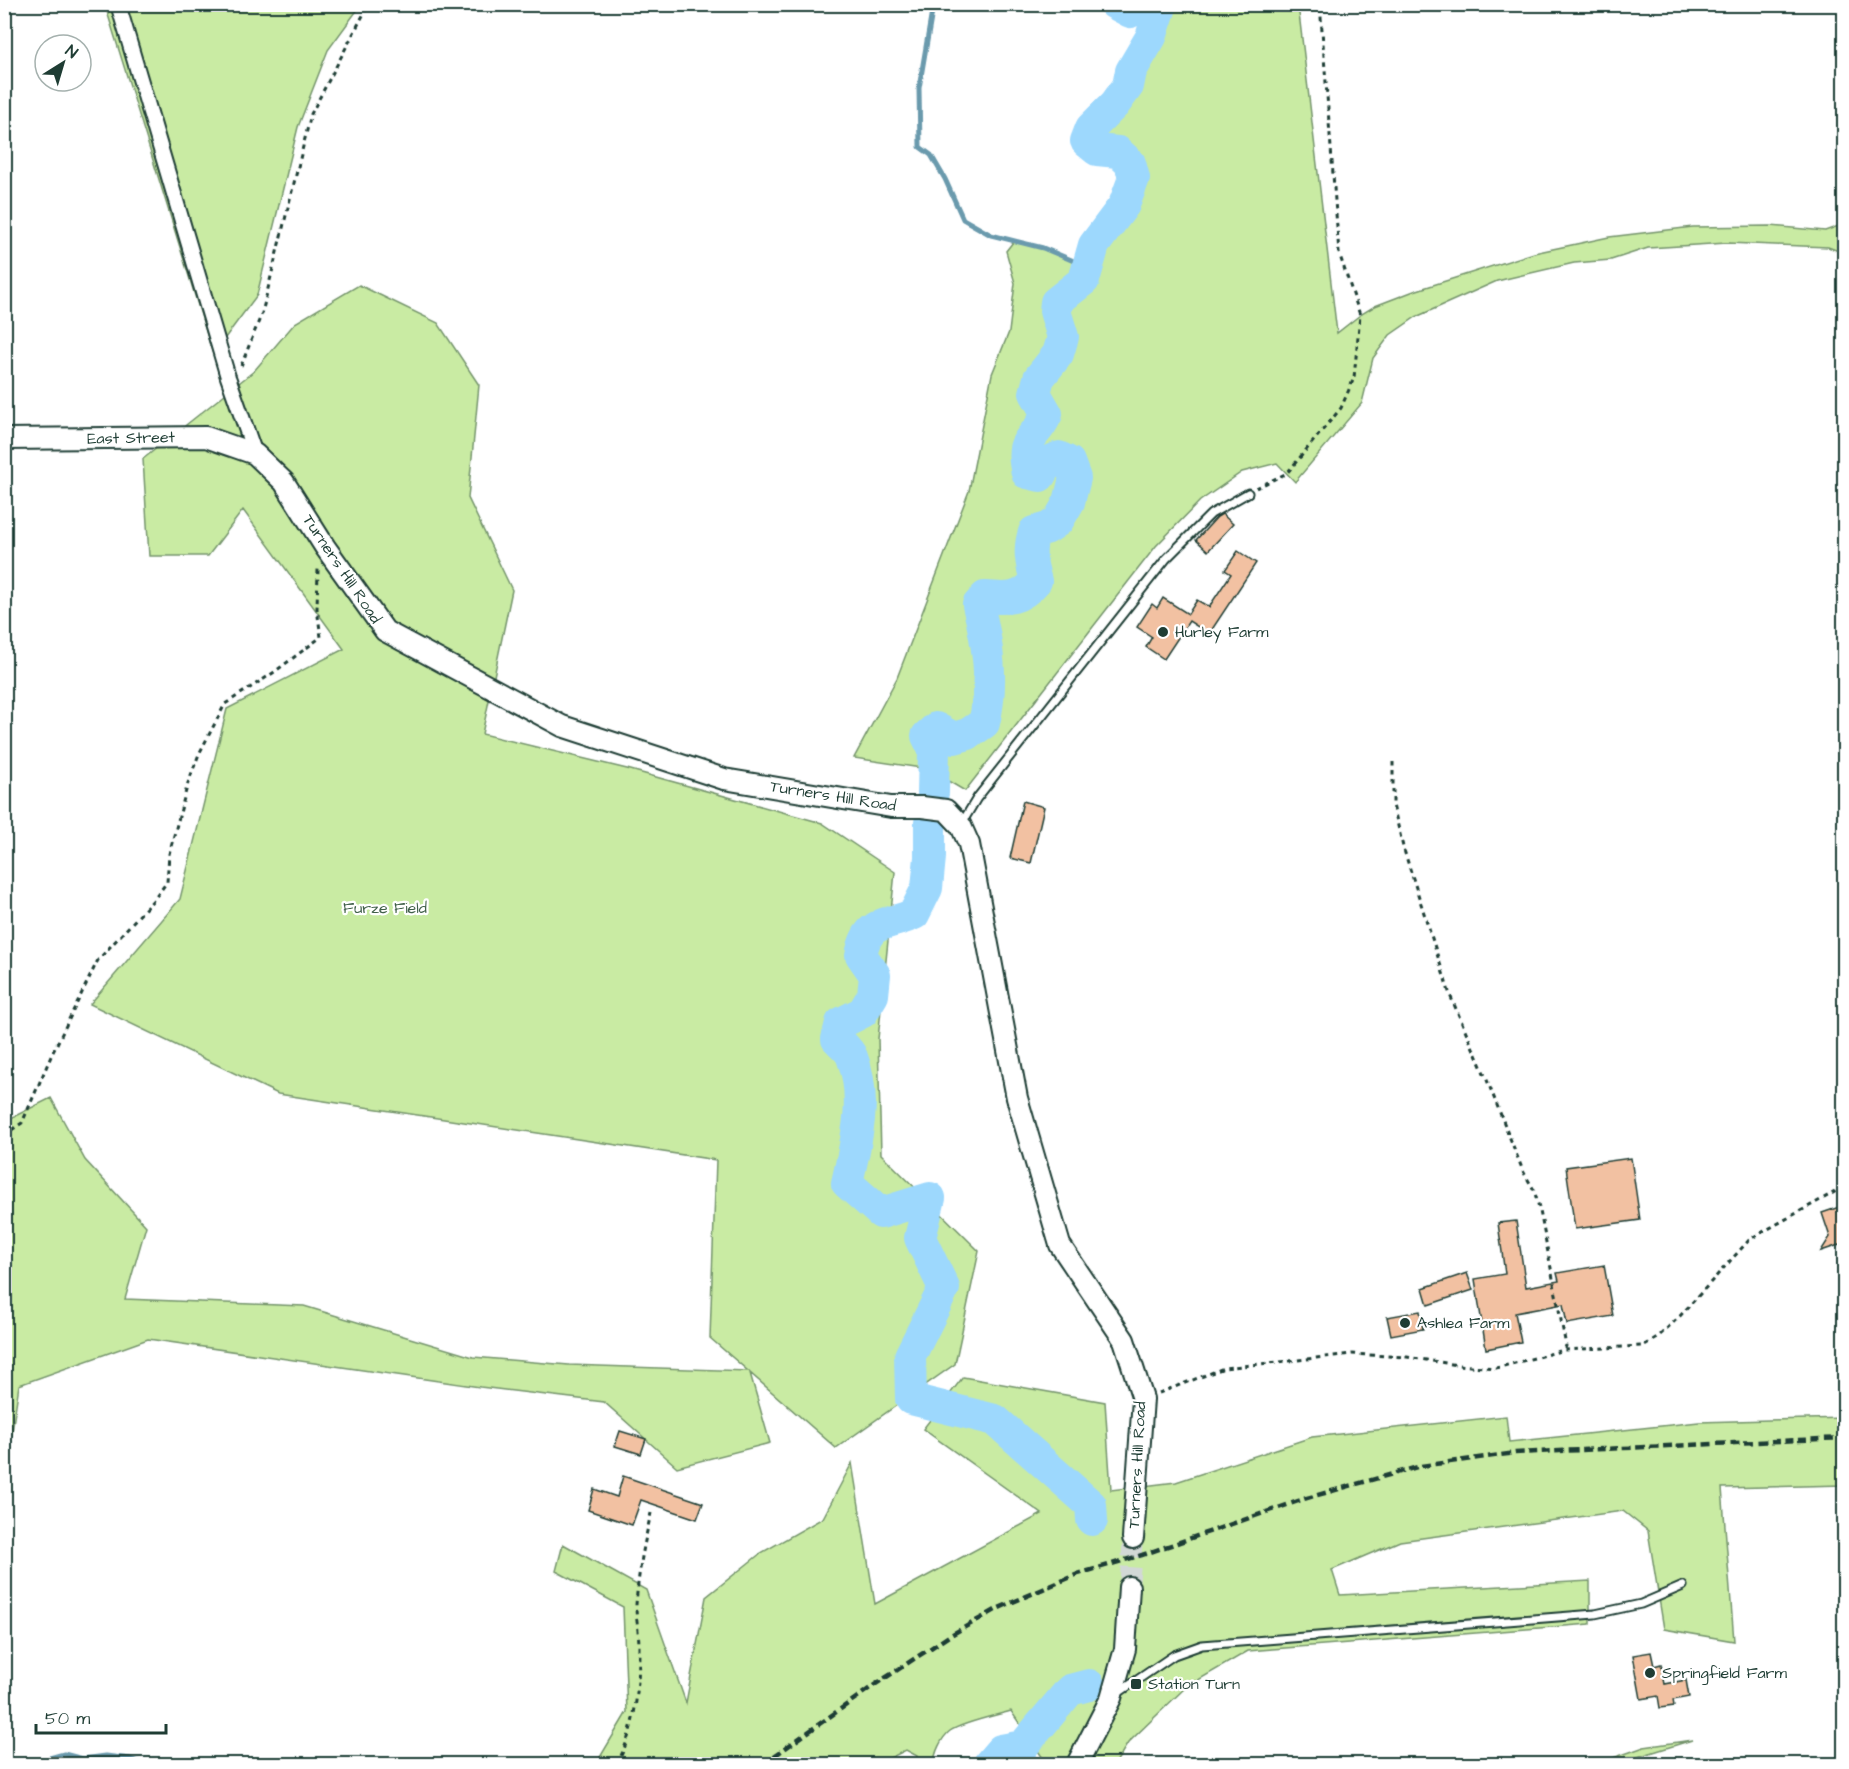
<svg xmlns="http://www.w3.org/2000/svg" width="1849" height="1769" viewBox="0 0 1849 1769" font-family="'Architects Daughter',sans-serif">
<rect width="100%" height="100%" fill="#fff"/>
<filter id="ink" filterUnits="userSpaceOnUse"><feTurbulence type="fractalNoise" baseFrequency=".0167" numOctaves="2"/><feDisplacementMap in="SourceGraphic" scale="12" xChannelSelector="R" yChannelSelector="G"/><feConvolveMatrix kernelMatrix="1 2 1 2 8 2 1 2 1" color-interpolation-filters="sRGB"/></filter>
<g filter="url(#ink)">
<!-- green -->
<path fill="#c9eba3" stroke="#74946c" stroke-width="1.5" d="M105 5H361L328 50 298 127 257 295 213 354Z
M1162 5H1298L1337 333 1360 315 1375 306 1414 291 1534 253 1609 237 1693 227 1770 226 1825 231 1844 224V253L1828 247 1727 243 1648 248 1611 260 1574 263 1497 281 1416 317 1390 335 1373 358 1362 403 1295 482 1277 463 1242 472 1200 501 1156 546 965 791 928 769 854 758 897 678 969 491 992 374 1009 332 1015 283 1006 251 1013 242 1043 248 1088 267 1094 245 1124 205 1134 178 1130 163 1118 152 1097 150 1086 141 1091 128 1115 104 1128 86 1131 71 1151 37Z
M359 285 438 323 479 385 468 498 512 590 482 734 627 769 822 823 895 872 878 1039 881 1154 979 1251 955 1364 836 1448 750 1373 770 1443 677 1467 604 1402 480 1387 148 1339 19 1385 5 1478V1121L51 1098 85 1160 146 1226 125 1299 304 1306 473 1357 569 1365 748 1371 710 1338 716 1160 278 1094 90 1004 180 899 227 709 344 649 243 510 208 556H149L143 459 254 371 295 323Z
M963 1377 1105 1402 1111 1490 1176 1482 1312 1437 1506 1416 1509 1442 1699 1422 1844 1418V1485L1722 1488 1734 1641 1664 1629 1648 1531 1623 1511 1400 1541 1332 1570 1340 1595 1590 1581V1624L1248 1651 1186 1687 1128 1743 1115 1764H1045V1761L1011 1711C997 1715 961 1723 950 1731 941 1738 934 1754 934 1764H916L917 1756 906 1750 878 1764H596L627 1712 623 1607 556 1571 563 1544 646 1590 686 1703 706 1597 761 1553 823 1518 852 1463 875 1604 1042 1514 923 1429Z
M1692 1740 1615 1764H1596L1644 1747Z"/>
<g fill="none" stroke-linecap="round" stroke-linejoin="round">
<!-- stream -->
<path stroke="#6b9aad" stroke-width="5" d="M935 4 933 6 919 88 920 147 931 155 945 179 963 219 991 235 1043 248 1088 267
M20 1764H28L64 1754 83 1759 106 1756 130 1759 143 1764"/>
<!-- river -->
<path stroke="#9dd8fd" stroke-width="32" d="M1115 4 1130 12 1143 4
M933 793 934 750 927 736 936 728 954 738 968 734 984 723C994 683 988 644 978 605L985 597C1009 599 1020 600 1036 581 1031 564 1028 549 1034 532L1048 528 1058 521 1069 502 1075 478 1069 462 1059 457 1048 462 1040 476 1027 473C1018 435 1034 443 1047 414L1035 393 1039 378 1058 354 1063 337 1055 311 1056 302 1084 280 1094 245 1124 205 1134 178 1130 163 1118 152 1097 150 1086 141 1091 128 1115 104 1128 86 1131 71 1151 37 1162 4
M930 823V857L927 888 914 914C886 927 868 918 861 955L875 975 873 995 863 1012 841 1023 837 1039C842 1044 850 1051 852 1057 868 1098 856 1142 847 1183L881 1213 930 1198 920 1238 944 1288 910 1356 911 1399 995 1420 1091 1505 1092 1520
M989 1764 1001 1750 1023 1746 1070 1690 1089 1685"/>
</g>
<!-- building -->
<path fill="#f2c1a2" stroke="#1f3d34" stroke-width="1.5" d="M1222 514 1233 524 1208 551 1196 540 1217 517Z
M1238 551 1256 563 1209 634 1189 621 1164 659 1146 647 1152 637 1137 627 1152 604 1157 608 1163 598 1188 614 1197 600 1209 607 1231 574 1225 570Z
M1023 801 1044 807 1031 863 1010 858Z
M1631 1158 1640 1220 1575 1229 1566 1167Z
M1845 1205V1243L1821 1251 1830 1237 1822 1213Z
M1516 1221 1526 1287 1559 1281 1557 1273 1604 1265 1613 1316 1567 1324 1563 1304 1515 1313 1521 1342 1486 1349 1475 1279 1505 1274 1498 1223Z
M1467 1273 1473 1290 1428 1305 1423 1288Z
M1420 1311 1423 1329 1391 1335 1387 1317Z
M620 1431 646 1439 641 1454 615 1446Z
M623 1476 703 1503 697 1519 641 1500 632 1525 588 1510 594 1489 617 1497Z
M1651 1652 1654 1666 1661 1664 1665 1684 1686 1680 1689 1697 1673 1700 1674 1706 1660 1708 1658 1696 1641 1699 1633 1655Z"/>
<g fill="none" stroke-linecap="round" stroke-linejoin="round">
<!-- secondary-tunnel -->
<path stroke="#d2d8d6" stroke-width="20" stroke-dasharray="20 10" stroke-linecap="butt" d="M1129 1587 1133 1538"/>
<!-- lane casing -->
<g stroke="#1f3d34" stroke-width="11">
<path id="lane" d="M962 823 977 798 1166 559 1211 514 1248 493
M1118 1693 1174 1655 1202 1645 1595 1614 1641 1604 1683 1586"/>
</g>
<!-- street casing -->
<g stroke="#1f3d34" stroke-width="18">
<path id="street" d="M118 4 228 377 255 454"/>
</g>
<!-- secondary casing -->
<g stroke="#1f3d34" stroke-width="24">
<path id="secondary" d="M4 439 206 437 255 454 284 482 325 547 385 631 562 726 724 779 891 807H922L946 810 961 826 969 844 1017 1098 1060 1245 1124 1340 1143 1399 1133 1538
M1077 1764 1111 1698 1125 1649 1129 1587"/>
</g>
<!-- path -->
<path stroke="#1f3d34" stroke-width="3" stroke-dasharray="4.5 4.5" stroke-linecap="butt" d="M241 366 262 313 311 114 369 4
M1256 488 1287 473 1341 408 1354 378 1360 315 1339 253 1320 4
M1393 762V805L1403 847 1450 995 1487 1080 1523 1171 1534 1190 1540 1211 1566 1346 1564 1350
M4 1135 22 1123 52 1054 98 960 155 898 167 882 169 854 188 783 199 754 225 704 273 673 321 637 317 609 318 569
M1159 1393 1224 1368 1352 1354 1407 1357 1458 1365 1496 1368 1564 1350 1643 1346 1659 1336 1680 1316 1750 1239 1842 1188
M617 1764C636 1728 639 1687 639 1647 639 1633 636 1619 636 1605 638 1574 644 1544 651 1513"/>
<!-- lane -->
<use href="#lane" stroke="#fff" stroke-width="7"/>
<!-- street -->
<use href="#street" stroke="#fff" stroke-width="14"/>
<!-- secondary -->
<use href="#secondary" stroke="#fff" stroke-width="20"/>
<!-- rail -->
<path stroke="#1f3d34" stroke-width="4.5" stroke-dasharray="9 4.5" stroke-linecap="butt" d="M763 1764 873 1686 949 1636 999 1608 1078 1574 1142 1555 1307 1498 1421 1466 1515 1453 1844 1438"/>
</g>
</g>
<!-- markers -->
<g fill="#1f3d34" stroke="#fff" stroke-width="2">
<circle cx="1163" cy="632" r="6"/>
<circle cx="1405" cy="1323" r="6"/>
<circle cx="1650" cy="1673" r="6"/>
<rect x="1130" y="1678" width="12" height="12" rx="3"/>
</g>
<g text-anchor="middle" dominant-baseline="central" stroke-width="4.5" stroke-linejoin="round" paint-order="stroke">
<!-- street labels -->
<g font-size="16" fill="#1f3d34" stroke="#fff">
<text transform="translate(131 438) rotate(-1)">East Street</text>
<text transform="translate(342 569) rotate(56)">Turners Hill Road</text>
<text transform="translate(833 796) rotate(9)">Turners Hill Road</text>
<text transform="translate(1137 1465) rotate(-87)">Turners Hill Road</text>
</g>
<!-- poi labels -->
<g font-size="16" fill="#1f3d34" stroke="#fff" text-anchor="start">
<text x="1175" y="632">Hurley Farm</text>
<text x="1417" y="1323">Ashlea Farm</text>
<text x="1662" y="1673">Springfield Farm</text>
<text x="1148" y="1684">Station Turn</text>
</g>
<!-- park labels -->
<g font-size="16" fill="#41604a" stroke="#fff">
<text x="385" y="908">Furze Field</text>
</g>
</g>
<!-- margin -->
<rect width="1849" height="1769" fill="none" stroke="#fff" stroke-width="24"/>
<rect x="12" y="12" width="1825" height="1745" fill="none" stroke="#1f3d34" stroke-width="2" filter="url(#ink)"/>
<!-- north arrow -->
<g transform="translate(63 63) rotate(37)"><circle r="28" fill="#ffffff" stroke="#a5b1ae" stroke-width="1.5"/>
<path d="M0-4.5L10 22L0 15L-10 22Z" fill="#1f3d34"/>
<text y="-9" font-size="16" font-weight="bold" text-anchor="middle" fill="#1f3d34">N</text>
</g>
<!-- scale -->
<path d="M36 1724v9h130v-9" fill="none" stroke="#1f3d34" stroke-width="3"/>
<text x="45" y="1724" font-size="18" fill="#1f3d34" stroke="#ffffff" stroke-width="4.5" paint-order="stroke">50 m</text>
</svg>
